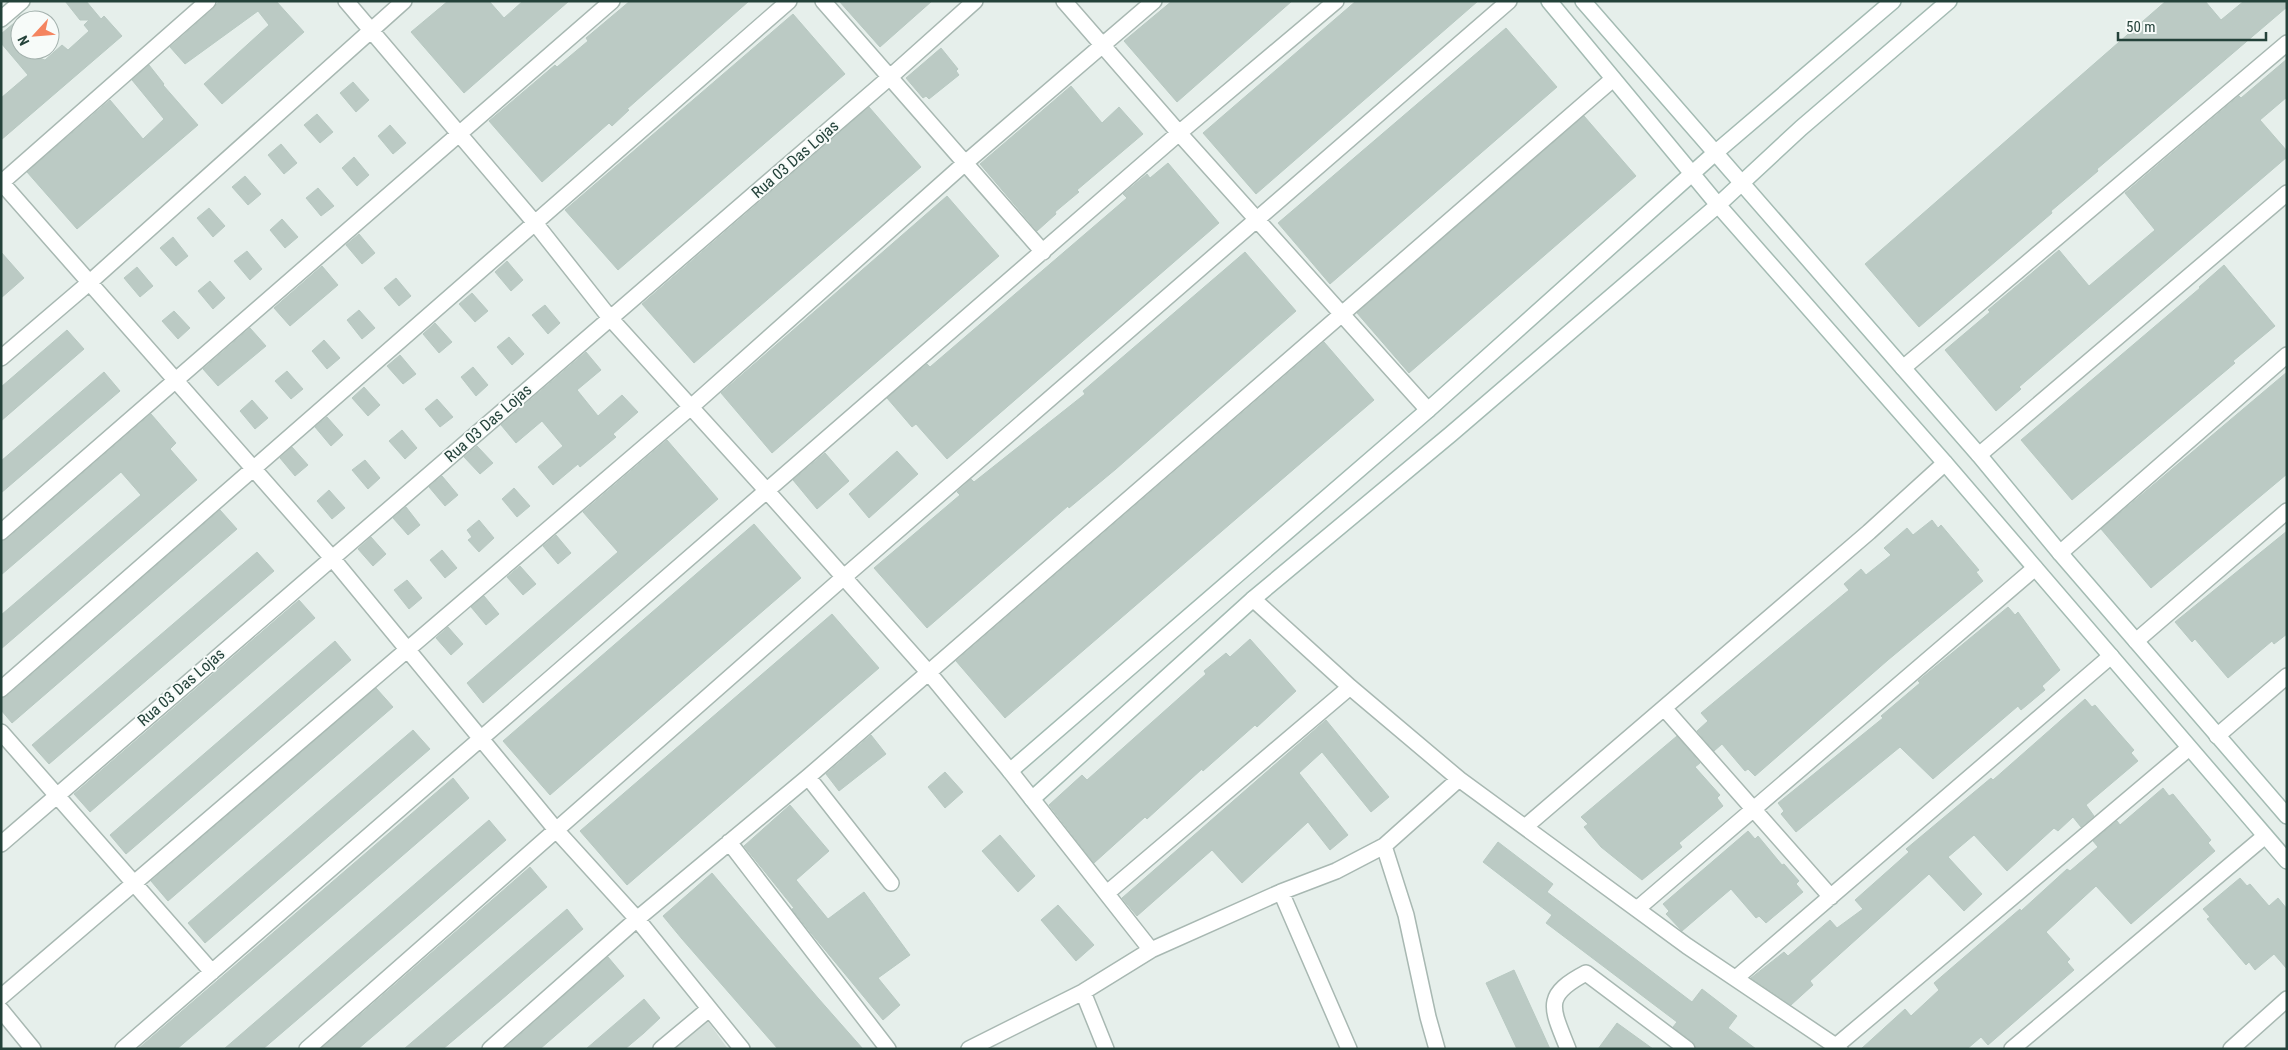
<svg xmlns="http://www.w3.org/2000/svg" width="2288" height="1050" viewBox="0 0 2288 1050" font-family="'Roboto Condensed',sans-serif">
<rect width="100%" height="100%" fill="#e6efeb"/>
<!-- built -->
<path fill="#d4dfda" d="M707 1020 728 1049H673Z"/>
<!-- building -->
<path fill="#bbcac4" stroke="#b8c9c2" d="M65 1H86L101 19 104 16 122 36 1 140V98L28 75 1 43V34L20 18V50H28L33 56 45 60 62 45 68 50 89 31 84 25 89 20H80Z
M219 1H276L304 32 222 104 204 84 269 25 258 11 185 64 170 47 214 8Z
M448 1H489L504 18 523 1H569L464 93 411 32Z
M630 1H749L627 109 629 110 612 126 609 123 542 182 489 121 555 65 557 67 588 41 586 38Z
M839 1H932L880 47Z
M1172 1H1292L1177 102 1124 41Z
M1356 1H1478L1256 194 1203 133Z
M2166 1H2205L2221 20 2244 1H2287V7L2097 169 2098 171 2051 211 2052 213 1919 327 1865 264Z
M793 14 845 74 618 270 565 210Z
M1506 28 1557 87 1330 284 1278 223Z
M941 48 958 69 956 71 959 75 929 99 926 96 923 98 906 78Z
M2287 59V97L2260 120 2287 151V157L2019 387 2021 389 1996 411 1945 350 1990 312 1988 310 2059 250 2089 286 2155 230 2125 193 2239 96 2241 98Z
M149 65 164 84 163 85 198 125 77 229 27 172 110 100 143 139 164 119 132 80Z
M353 82 369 100 356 112 340 93Z
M1071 86 1102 123 1119 107 1143 134 1077 190 1079 192 1055 212 1056 214 1037 231 980 164Z
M869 107 921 167 694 363 642 304Z
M317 114 333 132 320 143 304 125Z
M1584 116 1636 176 1409 373 1357 313Z
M390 125 406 143 393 154 378 136Z
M281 144 297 163 284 174 268 155Z
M354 157 369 175 357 186 342 168Z
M1168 163 1219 223 947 459 916 424 912 427 887 398 927 364 930 367 1127 198 1123 194 1147 174 1150 178Z
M245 176 261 194 248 205 232 187Z
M318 188 334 206 321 216 306 198Z
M947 196 999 256 772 453 721 393Z
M209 208 225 226 213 237 197 218Z
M282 219 298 237 285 248 270 230Z
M359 234 375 253 362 264 346 245Z
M173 237 188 256 176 266 160 248Z
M247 251 262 269 250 280 234 261Z
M1 252 24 278 1 298Z
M1245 252 1296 311 1116 469 1069 508 1068 506 927 628 874 568 960 495 957 492 971 479 974 482 1085 394 1083 391Z
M507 261 523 280 511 291 495 272Z
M2224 265 2275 326 2233 361 2235 363 2072 500 2021 440 2200 288 2199 287Z
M322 266 338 285 290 326 274 308Z
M137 267 153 286 140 297 124 278Z
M396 278 411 296 399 306 384 288Z
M210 281 225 298 213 309 198 291Z
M472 293 488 311 475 322 459 304Z
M545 305 560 323 548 334 532 315Z
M359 310 375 328 362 339 347 320Z
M174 311 190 328 178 339 162 321Z
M435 323 452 342 439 353 423 334Z
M250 328 266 346 218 386 203 369Z
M67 330 84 349 1 421V387Z
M509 337 524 354 512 365 497 347Z
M324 340 340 358 327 369 312 351Z
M1324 342 1374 400 1005 718 956 661Z
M586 352 601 370 577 390 598 416 622 395 638 412 613 434 616 437 580 467 578 464 553 485 538 467 563 446 542 421 516 443 501 425Z
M400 355 416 374 403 384 387 366Z
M473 367 488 385 476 396 461 377Z
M287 371 303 389 291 399 275 381Z
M104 372 120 391 1 493V461Z
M2287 372V474L2151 588 2101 529Z
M364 387 380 405 368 416 352 398Z
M437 399 453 417 440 427 425 409Z
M252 400 268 418 255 429 240 411Z
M151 414 176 443 170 449 197 480 1 649V615L141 495 121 472 1 575V541L7 539Z
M327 417 343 435 331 446 315 427Z
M402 430 417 448 405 459 389 441Z
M667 440 718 499 483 703 467 683 618 552 583 512Z
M477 446 493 463 480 474 464 457Z
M292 447 308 465 295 476 280 458Z
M897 451 918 474 869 518 849 494Z
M825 453 849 481 817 509 793 480Z
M365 460 380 478 368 489 352 470Z
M442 476 458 495 445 506 429 487Z
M514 488 530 506 517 517 502 499Z
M329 490 345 508 332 519 317 501Z
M406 507 420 525 408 535 393 518Z
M220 510 237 529 12 723 1 710V698L7 696Z
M479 520 494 538 479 552 468 540 472 537 467 530Z
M1932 520 1938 528 1941 525 1979 570 1976 572 1983 581 1888 660 1755 776 1748 769 1745 771 1722 744 1714 751 1697 731 1708 721 1701 713 1849 590 1844 584 1861 569 1866 575 1891 555 1884 548 1907 528 1913 535Z
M754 524 801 578 550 795 503 741Z
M2287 531V634L2274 644 2272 641 2228 678 2195 639 2192 642 2175 622Z
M556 535 571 553 558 564 543 546Z
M371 537 386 554 373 566 358 549Z
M442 550 457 568 445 578 430 560Z
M257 552 274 571 49 764 32 745Z
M520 566 536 584 523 595 507 577Z
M407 580 422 598 409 609 394 590Z
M484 596 499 614 486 625 471 607Z
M299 600 315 618 90 812 74 794Z
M2008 607 2015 615 2018 612 2060 670 2042 686 2045 690 2021 710 2018 706 1933 779 1900 747 1796 832 1781 814 1784 811 1778 803 1883 718 1881 716 1920 683 1918 681Z
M832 614 879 668 627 885 580 831Z
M448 627 463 644 451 655 436 638Z
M1250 639 1296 691 1257 727 1255 725 1203 771 1202 769 1147 819 1145 817 1094 863 1049 805 1082 775 1087 780 1206 674 1204 671 1226 653 1230 657Z
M335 641 351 660 126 854 110 835Z
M376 688 393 707 168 901 151 881Z
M2085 699 2092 707 2095 705 2119 733 2134 750 2131 753 2138 761 2086 805 2094 816 2081 827 2073 817 2058 831 2054 828 2007 871 1974 835 1948 857 1982 894 1964 911 1929 874 1810 981 1813 985 1791 1005 1751 978 1784 952 1788 956 1830 920 1837 928 1863 909 1855 900 1909 852 1906 849 1991 778 1993 780Z
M1326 720 1389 797 1371 812 1322 752 1299 773 1348 835 1330 850 1308 822 1242 883 1212 850 1137 916 1122 898Z
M413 730 430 749 205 943 188 923Z
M871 735 886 754 839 791 826 774Z
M1677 736 1700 763 1695 767 1720 795 1717 798 1723 806 1679 843 1682 847 1642 880 1601 847 1584 827 1588 824 1581 817Z
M945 772 963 792 945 808 928 787Z
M453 778 469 798 387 869 177 1049H138Z
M2163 788 2169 796 2173 794 2211 840 2208 843 2215 851 2131 924 2096 886 2046 932 2070 959 2067 962 2074 970 1988 1045 1981 1037 1967 1049H1861L1905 1009 1911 1016 1939 990 1934 983 2020 909 2021 911 2067 869 2070 871 2098 847 2093 841 2117 821 2120 825Z
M790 805 829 851 796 880 828 919 864 892 910 955 878 978 900 1005 883 1020 811 933 792 909 794 908 744 846Z
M489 820 506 840 424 911 263 1049H224Z
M1748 831 1755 839 1758 836 1782 865 1784 864 1799 881 1796 884 1803 892 1766 923 1759 916 1756 918 1731 889 1682 931 1666 914 1669 911 1663 904Z
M1000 835 1035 876 1018 892 982 851Z
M1498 842 1553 884 1547 892 1692 1002 1702 989 1737 1016 1728 1028 1756 1049H1696L1693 1042 1673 1027 1677 1022 1546 923 1552 915 1483 862Z
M530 867 547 887 358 1049H321Z
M712 873 818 998 863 1049H778L682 939 663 916Z
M2240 878 2247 886 2250 884 2269 906 2278 898 2287 909V969L2274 954 2255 970 2249 962 2246 965 2207 919 2210 917 2203 909Z
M1058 905 1094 945 1076 961 1041 920Z
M567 909 583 929 501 1000 443 1049H404Z
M608 957 624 976 540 1049H504Z
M1514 970 1541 1029 1550 1049H1517L1486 983Z
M644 999 660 1018 644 1033 625 1049H586Z
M1617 1023 1653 1049H1598Z"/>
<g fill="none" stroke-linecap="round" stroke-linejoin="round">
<!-- street casing -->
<g stroke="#a8b8b2" stroke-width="18">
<path id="street" d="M346 1 535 223 610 318 767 491 929 673 1010 771 1151 950
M823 1 1043 252
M1064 1 1179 133 1428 410
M1 19 22 1
M1 182 332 558 557 831 637 919 742 1049
M1 183 208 1
M1 358 90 282 404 1
M1903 368 2287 43
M1979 455 2287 193
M1 532 612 1
M2060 553 2287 355
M1253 599 1350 687 1459 779
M2136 641 2287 511
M1 689 789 1
M1664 708 1831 897
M1 732 212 972
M2217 736 2287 676
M808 777 891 883
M1525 827 1869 532 1945 463
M729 842 888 1049
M1 844 890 77 975 1
M1384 846 1406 915 1428 1017 1437 1049
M1281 892 1349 1049
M1107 893 1350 687
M1637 909 2035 568
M1736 978 2111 656
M1083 992 1106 1049
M1 997 691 407 964 164 1154 1
M1 1010 33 1049
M1836 1046 2189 748
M123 1049 1179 133 1336 1
M307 1049 844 577 1509 1
M490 1049 637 919 808 777 1613 79
M661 1049 709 1009
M969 1049 1083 992 1151 950 1281 892 1336 871 1384 846 1459 779 1687 946 1840 1049
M1568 1049C1552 1008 1542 996 1586 973L1687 1049
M2012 1049 2265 836
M2231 1049 2287 999"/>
</g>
<!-- secondary casing -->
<g stroke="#a4bbb3" stroke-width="18">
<path id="secondary" d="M1549 1 1718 205 1945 463 2287 861
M1583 1 1979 455 2060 553 2287 816
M1010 771 1428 410 1715 153 1893 1
M1032 799 1253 599 1451 434 1718 205 1801 128 1949 1"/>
</g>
<!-- street -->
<use href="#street" stroke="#fff" stroke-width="15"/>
<!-- secondary -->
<use href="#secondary" stroke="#fff" stroke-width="15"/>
</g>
<g text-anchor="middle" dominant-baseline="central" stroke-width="4" stroke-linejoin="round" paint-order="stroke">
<!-- street labels -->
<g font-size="16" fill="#24423a" stroke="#f7fbf9">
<text transform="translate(795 159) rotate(-41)">Rua 03 Das Lojas</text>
<text transform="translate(488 423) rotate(-41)">Rua 03 Das Lojas</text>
<text transform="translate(181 687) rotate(-41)">Rua 03 Das Lojas</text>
</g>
</g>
<!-- border -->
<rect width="2288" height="1050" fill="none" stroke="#24423a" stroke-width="5"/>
<!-- north arrow -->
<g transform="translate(35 35) rotate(244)"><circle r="24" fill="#f7fbf9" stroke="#a3b1ad"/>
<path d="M0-4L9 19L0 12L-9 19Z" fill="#f4845f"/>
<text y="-8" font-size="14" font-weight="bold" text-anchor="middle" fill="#24423a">N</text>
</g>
<!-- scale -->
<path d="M2118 32v8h148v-8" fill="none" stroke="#24423a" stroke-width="2.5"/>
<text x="2126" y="32" font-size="15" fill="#24423a" stroke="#f7fbf9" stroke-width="4" paint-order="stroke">50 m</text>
</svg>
